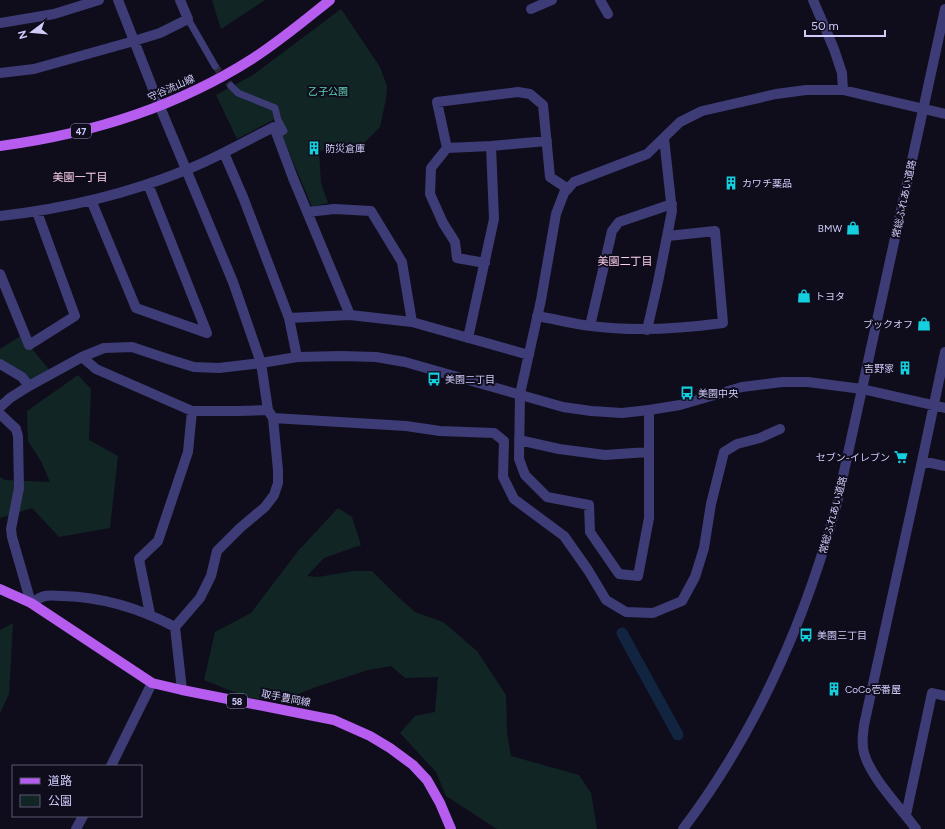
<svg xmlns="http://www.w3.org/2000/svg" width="945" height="829" viewBox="0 0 945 829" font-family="Figtree,'Noto Sans JP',sans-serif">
<rect width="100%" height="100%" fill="#0f0d1c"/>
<!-- green -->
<path fill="#112524" d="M212 0H265L221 29Z
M341 9 380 67 387 86 386 99 380 127 365 142 319 151 321 183 328 203 312 207 275 119 237 139 216 95 253 75Z
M24 334 29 345 52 373 29 386 0 364V349Z
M78 375 91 389 89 440 118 456 110 528 59 537 32 508 0 518V477L5 480 50 482 41 461 28 441 27 411Z
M338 508 352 517 361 545 324 558 307 576 318 577 353 571H372L395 594 415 612 443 622 477 651 506 695 507 733 511 756 579 775 591 793 597 829H497L446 796 436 772 400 733 415 716 435 712 438 677 405 678 391 666 368 670 316 687 280 701 249 698 204 680 215 632 251 613 298 551Z
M13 623 9 694 0 713V630Z"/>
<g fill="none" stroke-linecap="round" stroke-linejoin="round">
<!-- canal -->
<path stroke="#112540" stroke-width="11" d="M622 633 678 735"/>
<!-- pedestrian-tunnel -->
<path stroke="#2c2a3d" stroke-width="7" stroke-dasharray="7 3.5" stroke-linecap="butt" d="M215 66 231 86"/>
<!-- pedestrian -->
<path stroke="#3d3c76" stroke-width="7" d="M188 19 215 66
M231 86 238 93 275 108 278 120 284 131 277 135"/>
<!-- minor -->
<path stroke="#3d3c76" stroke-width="10" d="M118 0 160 107
M600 0 608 14
M813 0 834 49 842 73 843 90
M531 9 552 0
M0 23 54 14 99 0
M0 73 34 69 134 41 160 33 188 19 180 0
M447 148 437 102 518 92 530 94 543 105 550 177 568 189
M224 153 243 197 289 318 297 357
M91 200 136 308 207 333 148 184
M308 212 334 209 371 211 402 262 412 322
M0 216C63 209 127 194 186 170 217 158 245 141 274 127L293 178 350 315
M485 263 457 258 455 242 443 223 430 194 431 168 447 148 491 146 547 141
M0 274 29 345 75 316 37 212
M537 316C555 319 573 324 591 326 636 332 679 329 723 323L715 231 668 236
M289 318 350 315 412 322 529 355
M590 326 612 231 619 222 672 204
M647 330 658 282 672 211 664 138
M468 338 494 219 491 146
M82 357 96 369 192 411H239L268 410
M0 364 22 377 29 386 10 398 0 407
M29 386 82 357 104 348 132 347 168 359 194 367 219 368 261 363 268 410 273 418 278 470V483L274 495 265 507 240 528 217 551 211 576 200 598 175 627 182 690
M862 389 945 408
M649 410V518L638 576 619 574 590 532 589 505 547 497 525 475 519 459 520 394 541 300 556 214 564 193 574 182 647 154 680 122 702 111 776 94 806 90H843L945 114
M0 414 16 429 18 436 19 488 11 529 12 537 31 603C35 601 40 597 45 596 50 595 57 596 63 596 104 597 139 608 175 627
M273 418 406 426 440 431 494 433 504 441 503 477 514 499 564 536 588 570 606 600 626 612 653 613 682 601 695 577 704 548 711 504 724 452 737 444 760 438 780 429
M519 440 559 449 605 455 648 452
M922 461 945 466
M150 614 139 559 158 541 188 452 192 411
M111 766 152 683
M906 815 932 693 945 696
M76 829 83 816
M916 829C900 807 871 778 864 753 861 743 863 735 864 725L922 461 945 352"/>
<!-- tertiary -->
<path stroke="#3d3c76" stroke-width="10" d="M160 107 233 282 261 363 297 357 341 356 376 357 405 362 563 407 591 411 622 413 649 410 680 405 742 387 782 382H808L862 389
M683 829C757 731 807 617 838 499L945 9"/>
<!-- primary -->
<path stroke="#b65df0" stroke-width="10" d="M0 146C90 134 175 108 252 59 280 41 305 20 330 0
M0 589 31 603 152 683 182 690 334 720 370 736 390 748 413 765 427 780 440 803 451 829"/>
</g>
<!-- icons -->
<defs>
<g id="building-bare" transform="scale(1.08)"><path d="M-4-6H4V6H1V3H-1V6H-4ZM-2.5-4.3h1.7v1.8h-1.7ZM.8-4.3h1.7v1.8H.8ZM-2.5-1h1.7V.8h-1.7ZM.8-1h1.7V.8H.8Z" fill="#14cfde" stroke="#0f0d1c" stroke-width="2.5" paint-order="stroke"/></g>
<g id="shop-bare" transform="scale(1.08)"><path d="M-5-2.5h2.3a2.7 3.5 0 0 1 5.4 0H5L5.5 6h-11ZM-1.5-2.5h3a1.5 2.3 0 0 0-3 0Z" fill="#14cfde" stroke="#0f0d1c" stroke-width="2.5" paint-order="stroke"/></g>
<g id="bus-bare" transform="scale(1.08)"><path d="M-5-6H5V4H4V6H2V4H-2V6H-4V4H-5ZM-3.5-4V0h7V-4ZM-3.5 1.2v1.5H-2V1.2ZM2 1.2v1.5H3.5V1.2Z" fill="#14cfde" stroke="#0f0d1c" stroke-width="2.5" paint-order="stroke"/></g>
<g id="supermarket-bare" transform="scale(1.08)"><path d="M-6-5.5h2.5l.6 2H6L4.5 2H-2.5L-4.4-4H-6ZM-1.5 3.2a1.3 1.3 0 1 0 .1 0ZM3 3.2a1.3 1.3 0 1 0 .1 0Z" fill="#14cfde" stroke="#0f0d1c" stroke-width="2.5" paint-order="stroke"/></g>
</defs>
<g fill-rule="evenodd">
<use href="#building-bare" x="314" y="148"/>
<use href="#building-bare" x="731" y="183"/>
<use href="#shop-bare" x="853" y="228"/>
<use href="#shop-bare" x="804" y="296"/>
<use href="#shop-bare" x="924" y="324"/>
<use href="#building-bare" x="905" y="368"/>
<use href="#bus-bare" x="434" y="379"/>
<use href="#bus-bare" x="687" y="393"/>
<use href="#supermarket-bare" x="901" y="457"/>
<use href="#bus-bare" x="806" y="635"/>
<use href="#building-bare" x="834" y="689"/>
</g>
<g text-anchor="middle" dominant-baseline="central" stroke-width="4" stroke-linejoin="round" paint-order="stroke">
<!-- shield labels -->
<g fill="#0f0d1c" stroke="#9693b7" stroke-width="1">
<rect x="71" y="124" width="20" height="14" rx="3"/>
<rect x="227" y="694" width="20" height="14" rx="3"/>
</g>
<g font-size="9" font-weight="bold" fill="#d0ccfa">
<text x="81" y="131">47</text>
<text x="237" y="701">58</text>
</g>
<!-- street labels -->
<g font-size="10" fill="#d0ccfa" stroke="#0f0d1c">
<text transform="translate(171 88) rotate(-24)">守谷流山線</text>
<text transform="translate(904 199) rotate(-78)">常総ふれあい道路</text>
<text transform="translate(833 515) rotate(-75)">常総ふれあい道路</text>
<text transform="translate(286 698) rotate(11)">取手豊岡線</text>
</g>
<!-- park labels -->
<g font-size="10" fill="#60d2b3" stroke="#0f0d1c">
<text x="328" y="91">乙子公園</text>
</g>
<!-- poi labels -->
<g font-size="10" fill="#d0ccfa" stroke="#0f0d1c" text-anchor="start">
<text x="325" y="148">防災倉庫</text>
<text x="742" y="183">カワチ薬品</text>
<text x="842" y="228" text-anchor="end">BMW</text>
<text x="815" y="296">トヨタ</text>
<text x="913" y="324" text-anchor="end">ブックオフ</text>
<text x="894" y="368" text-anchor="end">吉野家</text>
<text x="445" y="379">美園二丁目</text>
<text x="698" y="393">美園中央</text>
<text x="890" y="457" text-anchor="end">セブン-イレブン</text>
<text x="817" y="635">美園三丁目</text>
<text x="845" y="689">CoCo壱番屋</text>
</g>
<!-- neighbourhood labels -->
<g font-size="11" fill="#fbceeb" stroke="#0f0d1c">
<text x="80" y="177">美園一丁目</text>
<text x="625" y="261">美園二丁目</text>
</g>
</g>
<!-- legend -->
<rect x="12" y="765" width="130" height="52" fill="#0f0d1c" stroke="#5c5975"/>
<rect x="20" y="778" width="20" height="6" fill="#b65df0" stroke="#5c5975"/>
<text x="48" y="785" font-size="12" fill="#d0ccfa">道路</text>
<rect x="20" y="795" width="20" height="12" fill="#112524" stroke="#5c5975"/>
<text x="48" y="805" font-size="12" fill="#d0ccfa">公園</text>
<!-- north arrow -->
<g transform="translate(32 32) rotate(254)" stroke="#0f0d1c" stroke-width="3" paint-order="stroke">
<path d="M0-3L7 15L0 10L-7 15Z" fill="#d0ccfa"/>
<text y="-6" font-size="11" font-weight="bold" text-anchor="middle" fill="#d0ccfa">N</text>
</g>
<!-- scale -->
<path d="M805 30v6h80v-6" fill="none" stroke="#d0ccfa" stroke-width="2"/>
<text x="811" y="30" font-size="12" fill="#d0ccfa" stroke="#0f0d1c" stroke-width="3" paint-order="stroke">50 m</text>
</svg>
